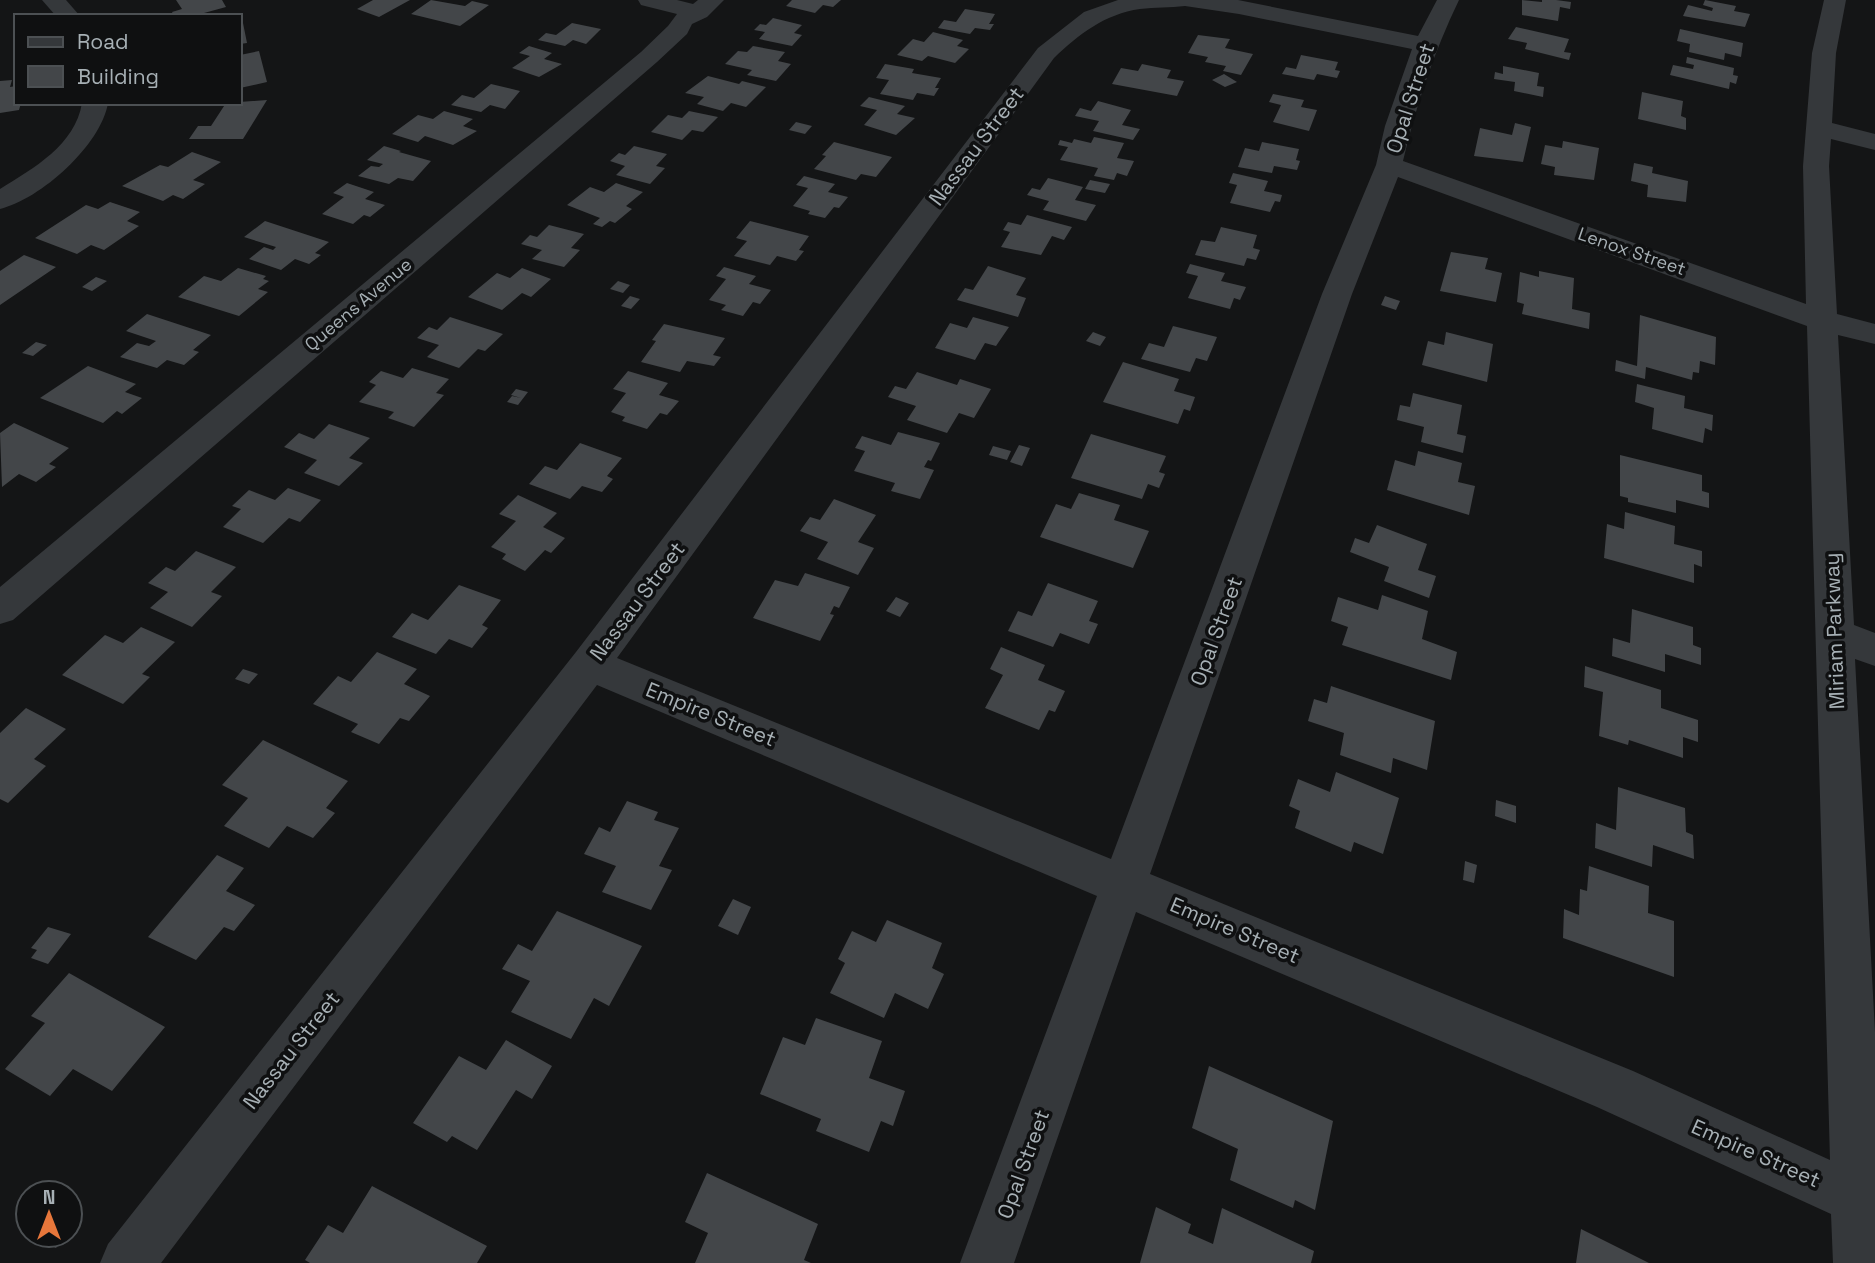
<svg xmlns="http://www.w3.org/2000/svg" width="1875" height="1263" viewBox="0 0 1875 1263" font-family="'Space Grotesk',sans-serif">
<rect width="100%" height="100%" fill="#141516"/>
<!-- building -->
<path fill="#434649" d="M176 0H222L226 7 193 16H174L172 12 182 9Z
M373 0H410L379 17 357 9Z
M431 0 465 6 472 1 489 5 460 26 411 14Z
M792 0H841L833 7 823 5 815 13 786 6Z
M1522 0 1542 2V0H1556L1571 2 1570 9 1560 7 1558 21 1522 15Z
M1705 0 1736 6 1734 11 1750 14 1745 27 1683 16 1688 5 1712 11 1713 8 1703 5Z
M965 9 995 14 989 24H994L990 30 975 28 970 34 938 28 944 20 956 22Z
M241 13 247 43 240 44V14Z
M773 18 802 25 794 33 802 35 792 46 759 39 765 32 754 30 760 24 766 25Z
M572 23 601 29 586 44 573 40 565 46 538 40 546 33 556 35Z
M1516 27 1569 39 1564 52 1571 53 1569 60 1525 49 1527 43 1508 39Z
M1680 29 1743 43 1741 57 1725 53 1724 60 1689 52 1690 44 1677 41Z
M933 32 963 40 957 46 969 49 955 63 928 56 922 61 897 55 913 39 924 42Z
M1198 35 1230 39 1225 48 1253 54 1241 75 1223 71 1226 66 1205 62 1208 57 1188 53Z
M529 46 552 53 544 59 562 64 539 77 512 68 530 56 519 53Z
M753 46 785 52 778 61 791 64 776 81 747 75 752 70 725 64 738 51 747 52Z
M259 51 267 82 240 88V55Z
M1301 55 1338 62 1335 70 1340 71 1337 78 1317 74 1314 80 1282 74 1286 67 1296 69Z
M1687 57 1734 68 1733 75 1738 76 1736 84 1730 82 1729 89 1670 75 1673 65 1693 69 1694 65 1686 63Z
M885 64 914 69 912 73 941 78 935 88H939L934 96 917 93 913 100 880 94 889 80 876 78Z
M1142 64 1171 70 1167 78 1184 81 1177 96 1112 84 1121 68 1138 71Z
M1503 66 1539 73 1537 86 1544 87 1543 97 1514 91 1515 82 1494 79 1495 72 1503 74Z
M1224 74 1237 82 1225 87 1212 80Z
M708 76 739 84 742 81 766 87 746 107 731 103 723 111 697 104 704 97 685 93Z
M12 80 10 87 16 86V103H21L19 110 0 113V81Z
M491 84 520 91 505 109 490 105 481 112 451 105 462 95 474 98Z
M1642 92 1683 101 1681 116 1686 118V130L1638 119Z
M1273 94 1304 100 1301 107 1317 110 1309 131 1273 122 1281 105 1269 102Z
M869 97 905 106 897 114 915 118 896 135 864 125 877 110 860 106Z
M267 100 243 139H189L198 126H211L226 103Z
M1098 101 1131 110 1122 125 1140 129 1133 140 1093 131 1099 121 1075 116 1080 108 1091 111Z
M444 111 473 119 463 126 477 131 453 145 425 136 418 142 392 134 418 115 433 119Z
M689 111 718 117 703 132 692 130 682 140 651 132 668 115 682 118Z
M796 122 812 126 805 134 789 130Z
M1515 123 1531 127 1523 162 1474 156 1480 128 1512 135Z
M1094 137 1124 143 1117 158 1134 161 1127 176 1117 173 1114 180 1094 176 1098 168 1060 160 1068 147 1058 145 1060 140 1072 143 1074 139 1091 143Z
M1563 141 1599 148 1594 180 1554 175 1555 167 1541 164 1545 145 1562 148Z
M834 142 892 157 876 177 861 174 856 180 814 169 826 156 822 155Z
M1262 142 1299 149 1296 160 1300 161 1297 170 1274 166 1272 173 1238 167 1245 148 1259 151Z
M384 146 401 151 399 152 431 161 413 181 398 178 389 184 358 176 371 166 379 167 383 164 367 160Z
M634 146 667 154 656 166 665 168 650 184 616 175 625 166 610 161 619 153 625 155Z
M192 152 221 162 193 180 205 184 183 199 173 195 163 201 122 186 160 165 168 167Z
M1634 163 1653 167 1652 173 1688 181 1686 202 1647 197 1648 185 1631 181Z
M1233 173 1268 181 1264 191 1282 195 1280 202 1275 201 1270 212 1230 203 1237 185 1229 183Z
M804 176 835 184 828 192 848 197 839 208 834 207 825 218 808 214 810 211 793 206 808 188 796 185Z
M1048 178 1083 187 1075 200 1096 205 1086 221 1043 210 1049 201 1027 195 1032 188 1040 190Z
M1090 180 1110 184 1105 193 1085 189Z
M347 183 374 192 365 199 385 205 370 217 364 215 353 224 322 214 344 197 333 193Z
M616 183 643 192 626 206 632 209 615 223 610 221 602 227 593 224 600 218 567 205 590 187 604 192Z
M110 202 140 212 127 221 139 226 104 250 91 245 77 254 35 238 86 205 98 209Z
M1027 215 1072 227 1064 240 1052 236 1041 255 1001 247 1010 232 1003 230 1008 222 1021 225Z
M265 221 329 242 315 253 321 255 309 264 295 259 281 270 249 259 264 247 273 250 276 247 244 237Z
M750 221 809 236 799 250 804 251 796 261 777 256 770 265 734 256 747 241 736 238Z
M549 225 584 234 571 248 580 250 564 267 532 259 542 250 521 244 530 235 537 237Z
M1221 227 1257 235 1253 248 1260 250 1256 260 1247 258 1244 266 1195 255 1201 240 1215 242Z
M1451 252 1488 258 1485 269 1502 273 1496 302 1440 291Z
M24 255 56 267 0 305V271Z
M1190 264 1225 273 1221 281 1246 287 1240 300 1234 298 1230 309 1188 298 1198 276 1186 273Z
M988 266 1026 278 1016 295 1026 298 1018 317 957 300 965 288 973 290Z
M724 267 756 276 749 284 771 290 760 304 753 302 743 316 721 310 726 305 709 300 726 279 716 276Z
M238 268 266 276 263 279 269 281 258 289 268 292 239 316 178 297 204 276 221 281Z
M522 268 551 279 531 297 522 293 502 310 468 297 497 273 510 278Z
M1539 271 1574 278 1572 309 1590 313 1589 329 1522 314 1524 304 1517 302 1520 272 1539 277Z
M96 277 107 281 92 291 82 287Z
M618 281 630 285 623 293 610 289Z
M630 296 640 299 631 309 621 306Z
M1385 296 1400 301 1396 310 1381 305Z
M147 314 211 335 193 350 199 352 184 365 167 360 157 368 120 357 137 343 149 346 156 341 126 331Z
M1640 315 1716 337 1715 365 1700 361 1699 373 1693 372 1692 380 1646 367 1645 379 1615 371 1616 360 1637 366Z
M450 317 503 334 485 351 478 349 459 368 427 357 439 345 417 338 429 327 437 330Z
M973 317 1009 327 996 346 985 343 975 360 935 348 950 323 967 328Z
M664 324 725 338 713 355 721 357 714 366 687 361 680 372 641 362 656 341 652 340Z
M1173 326 1217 337 1207 361 1196 358 1190 372 1141 359 1149 343 1164 347Z
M1093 332 1106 337 1100 346 1086 341Z
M1446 332 1493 344 1487 382 1422 365 1428 341 1444 345Z
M36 342 47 345 33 356 22 353Z
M1123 362 1179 379 1174 391 1195 397 1190 411 1184 409 1178 424 1103 402Z
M88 366 136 384 125 392 142 398 122 414 117 411 103 423 40 398Z
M412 368 449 379 436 393 444 395 414 427 388 418 394 412 359 402 376 385 369 382 381 371 403 378Z
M628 371 668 383 659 395 679 401 667 415 660 413 647 429 622 421 625 417 611 412 626 393 613 389Z
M917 372 957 385 960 379 991 389 974 418 959 413 947 433 907 420 916 406 888 397 895 386 906 389Z
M1637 384 1685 396 1684 408 1713 415 1712 431 1705 428 1703 443 1652 429 1654 408 1635 402Z
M516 389 528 392 518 405 507 402 512 396 521 398 511 395Z
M1413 393 1462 405 1457 434 1466 436 1463 453 1421 442 1424 427 1397 420 1400 405 1410 407Z
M14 423 69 448 49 464 56 467 36 482 19 474 2 487 0 433Z
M329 424 370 438 349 458 363 463 339 486 304 473 317 460 284 447 299 433 314 439Z
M898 432 940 443 931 461 928 460 924 467 934 470 920 499 891 491 895 483 854 471 865 451 855 448 862 436 891 445Z
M1091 434 1166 456 1159 472 1165 474 1159 488 1148 484 1142 499 1071 478Z
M580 443 622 458 607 476 613 479 602 492 582 486 570 499 529 484 545 466 557 470Z
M1019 445 1030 448 1022 466 1010 462Z
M993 446 1011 451 1007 460 989 455Z
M1418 451 1462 463 1458 482 1475 486 1469 515 1387 490 1395 460 1415 466Z
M1620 455 1702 475V491L1709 493V508L1676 500V513L1628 502V498L1620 496Z
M288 488 321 500 300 522 289 518 263 543 223 527 241 509 232 506 249 490 275 500Z
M1079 493 1120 505 1114 520 1149 531 1133 568 1040 537 1056 504 1071 509Z
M518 495 557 513 543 527 565 538 551 553 545 550 525 571 502 559 506 554 491 547 516 521 499 514Z
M834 499 876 515 858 542 874 548 858 575 817 559 828 542 800 531 810 517 820 520Z
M1625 512 1675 526 1674 544 1702 551V567L1694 564V583L1604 558 1607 524 1624 529Z
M1377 525 1427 544 1418 570 1436 576 1429 598 1384 581 1389 567 1350 552 1355 538 1369 543Z
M196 551 236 567 211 592 222 596 192 627 150 608 168 592 148 583 166 567 175 571Z
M805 573 850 587 839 608 834 606 830 614 834 615 820 641 753 618 775 580 798 586Z
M1048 583 1098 601 1089 621 1098 624 1089 644 1060 633 1053 647 1008 631 1018 611 1032 616Z
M459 585 501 600 482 625 488 628 472 648 449 639 436 654 392 637 412 613 428 620Z
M1382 595 1428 611 1422 639 1457 652 1451 680 1342 645 1348 627 1331 621 1338 597 1378 610Z
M896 597 909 603 900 617 886 611Z
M1632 609 1693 627V645L1701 648V665L1665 654V672L1612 656 1613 638 1630 643Z
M141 627 175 642 142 674 150 677 123 704 62 675 105 635 123 643Z
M1001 647 1045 665 1038 680 1065 691 1055 712 1049 710 1039 730 985 708 1003 675 990 669Z
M377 652 417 669 404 684 430 696 409 721 400 718 379 744 351 732 358 724 313 704 338 676 351 682Z
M1585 666 1661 690V708L1698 720V742L1683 737V758L1629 740 1628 745 1599 736 1603 692 1584 687Z
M243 669 258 674 249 684 235 679Z
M1331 686 1435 721 1427 770 1393 758 1391 773 1340 755 1344 733 1308 721 1314 699 1327 703Z
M26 708 66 729 34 759 46 766 8 803 0 799V733Z
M263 740 348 781 326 808 335 813 313 838 287 826 269 848 224 826 248 798 222 785Z
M1336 772 1399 798 1383 854 1354 842 1351 852 1295 828 1300 811 1289 806 1298 779 1330 792Z
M1618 787 1685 808 1686 832 1693 835 1694 859 1653 845 1652 867 1595 848 1596 823 1616 830Z
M1496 800 1516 806V823L1495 816Z
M627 801 658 812 654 820 679 828 659 866 672 870 651 910 602 892 616 866 584 854 599 827 610 832Z
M217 855 244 868 226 891 255 905 234 931 224 927 196 960 148 937Z
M1465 861 1477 865 1474 883 1463 880Z
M1589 866 1649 886 1648 913 1674 921V977L1563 938 1564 909 1579 915 1580 889 1587 891Z
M733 899 751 907 738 935 718 926Z
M557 911 642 946 609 1006 594 998 571 1039 511 1012 530 981 502 969 518 944 532 951Z
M887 920 942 943 932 968 944 974 928 1009 895 993 884 1018 830 993 845 963 838 959 852 931 876 942Z
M48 927 71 934 48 964 31 958 37 950 31 948Z
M69 973 165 1027 112 1091 73 1069 50 1096 5 1069 45 1023 31 1016Z
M816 1018 882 1041 869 1078 905 1091 893 1126 881 1121 869 1152 816 1131 821 1119 760 1094 783 1037 805 1045Z
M506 1040 552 1066 532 1099 516 1090 477 1150 452 1136 447 1142 413 1123 459 1056 486 1070Z
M1209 1066 1333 1121 1315 1210 1295 1200 1293 1208 1230 1180 1238 1149 1192 1128Z
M707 1173 818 1224 804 1260 811 1263H695L708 1233 685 1222Z
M372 1186 487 1246 477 1263H310L305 1260 328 1225 343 1233Z
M1156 1207 1191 1224 1188 1233 1213 1244 1222 1208 1314 1251 1311 1263H1140Z
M1581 1229 1649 1263H1576Z
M49 1235H66L56 1248 44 1242Z"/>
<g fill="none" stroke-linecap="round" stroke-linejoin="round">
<!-- minor -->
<path fill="#35383b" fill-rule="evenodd" d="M42 0H66L80 16H56Z
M638 0H677L693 4 698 0H724L707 17 692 24 687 34 657 62 13 620 0 624V587L641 52 668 26 677 14 641 5Z
M1118 0H1238L1418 36 1437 0H1459C1434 52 1416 105 1403 161L1806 304 1803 166 1812 53 1824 0H1846L1836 53 1832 123 1875 134V150L1831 139 1829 166 1837 314 1875 324V344L1838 335 1854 625 1875 633V666L1855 659 1875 1032V1263H1833L1831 1214 1597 1107 1136 912 1014 1263H960L1097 896 597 685 161 1263H100L108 1244 576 652 1038 48 1084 12ZM1185 6 1239 14 1412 49 1385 126 1376 165 1322 294 1111 859 617 658 1054 58C1079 34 1105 14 1140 9 1155 7 1170 8 1185 6ZM1398 177 1807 326 1830 1160 1633 1071 1150 874 1352 294Z
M82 103H108C101 145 41 199 0 209V189C34 168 75 145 82 103Z"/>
</g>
<g text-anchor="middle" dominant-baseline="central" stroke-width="7" stroke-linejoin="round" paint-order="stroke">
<!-- far-street labels -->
<g font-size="18" fill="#a7b0b5" stroke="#0f1011">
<text transform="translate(1632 251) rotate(19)">Lenox Street</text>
<text transform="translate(358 304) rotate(-40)">Queens Avenue</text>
</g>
<!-- street labels -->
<g font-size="21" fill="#a7b0b5" stroke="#0f1011">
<text transform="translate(1410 98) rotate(-72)">Opal Street</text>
<text transform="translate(976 146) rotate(-53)">Nassau Street</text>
<text transform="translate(637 601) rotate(-53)">Nassau Street</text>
<text transform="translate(1216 631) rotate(-70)">Opal Street</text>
<text transform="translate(1834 631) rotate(-92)">Miriam Parkway</text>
<text transform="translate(711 714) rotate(22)">Empire Street</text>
<text transform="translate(1235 930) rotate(23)">Empire Street</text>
<text transform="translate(291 1050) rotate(-52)">Nassau Street</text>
<text transform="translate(1756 1153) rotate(24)">Empire Street</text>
<text transform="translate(1023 1164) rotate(-70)">Opal Street</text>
</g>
</g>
<!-- legend -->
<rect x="14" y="14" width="228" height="91" fill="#0f1011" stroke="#4c5053" stroke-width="2"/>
<rect x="28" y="37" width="35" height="10" fill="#35383b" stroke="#4c5053" stroke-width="2"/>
<text x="77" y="49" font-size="21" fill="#a7b0b5">Road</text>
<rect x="28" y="66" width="35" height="21" fill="#434649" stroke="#4c5053" stroke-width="2"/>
<text x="77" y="84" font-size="21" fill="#a7b0b5">Building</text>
<!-- north arrow -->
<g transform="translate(49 1214)"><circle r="33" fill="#0f1011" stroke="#4c5053" stroke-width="2"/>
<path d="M0-5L12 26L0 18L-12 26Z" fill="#e7773b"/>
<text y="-10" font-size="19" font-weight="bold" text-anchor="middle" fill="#a7b0b5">N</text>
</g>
</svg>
